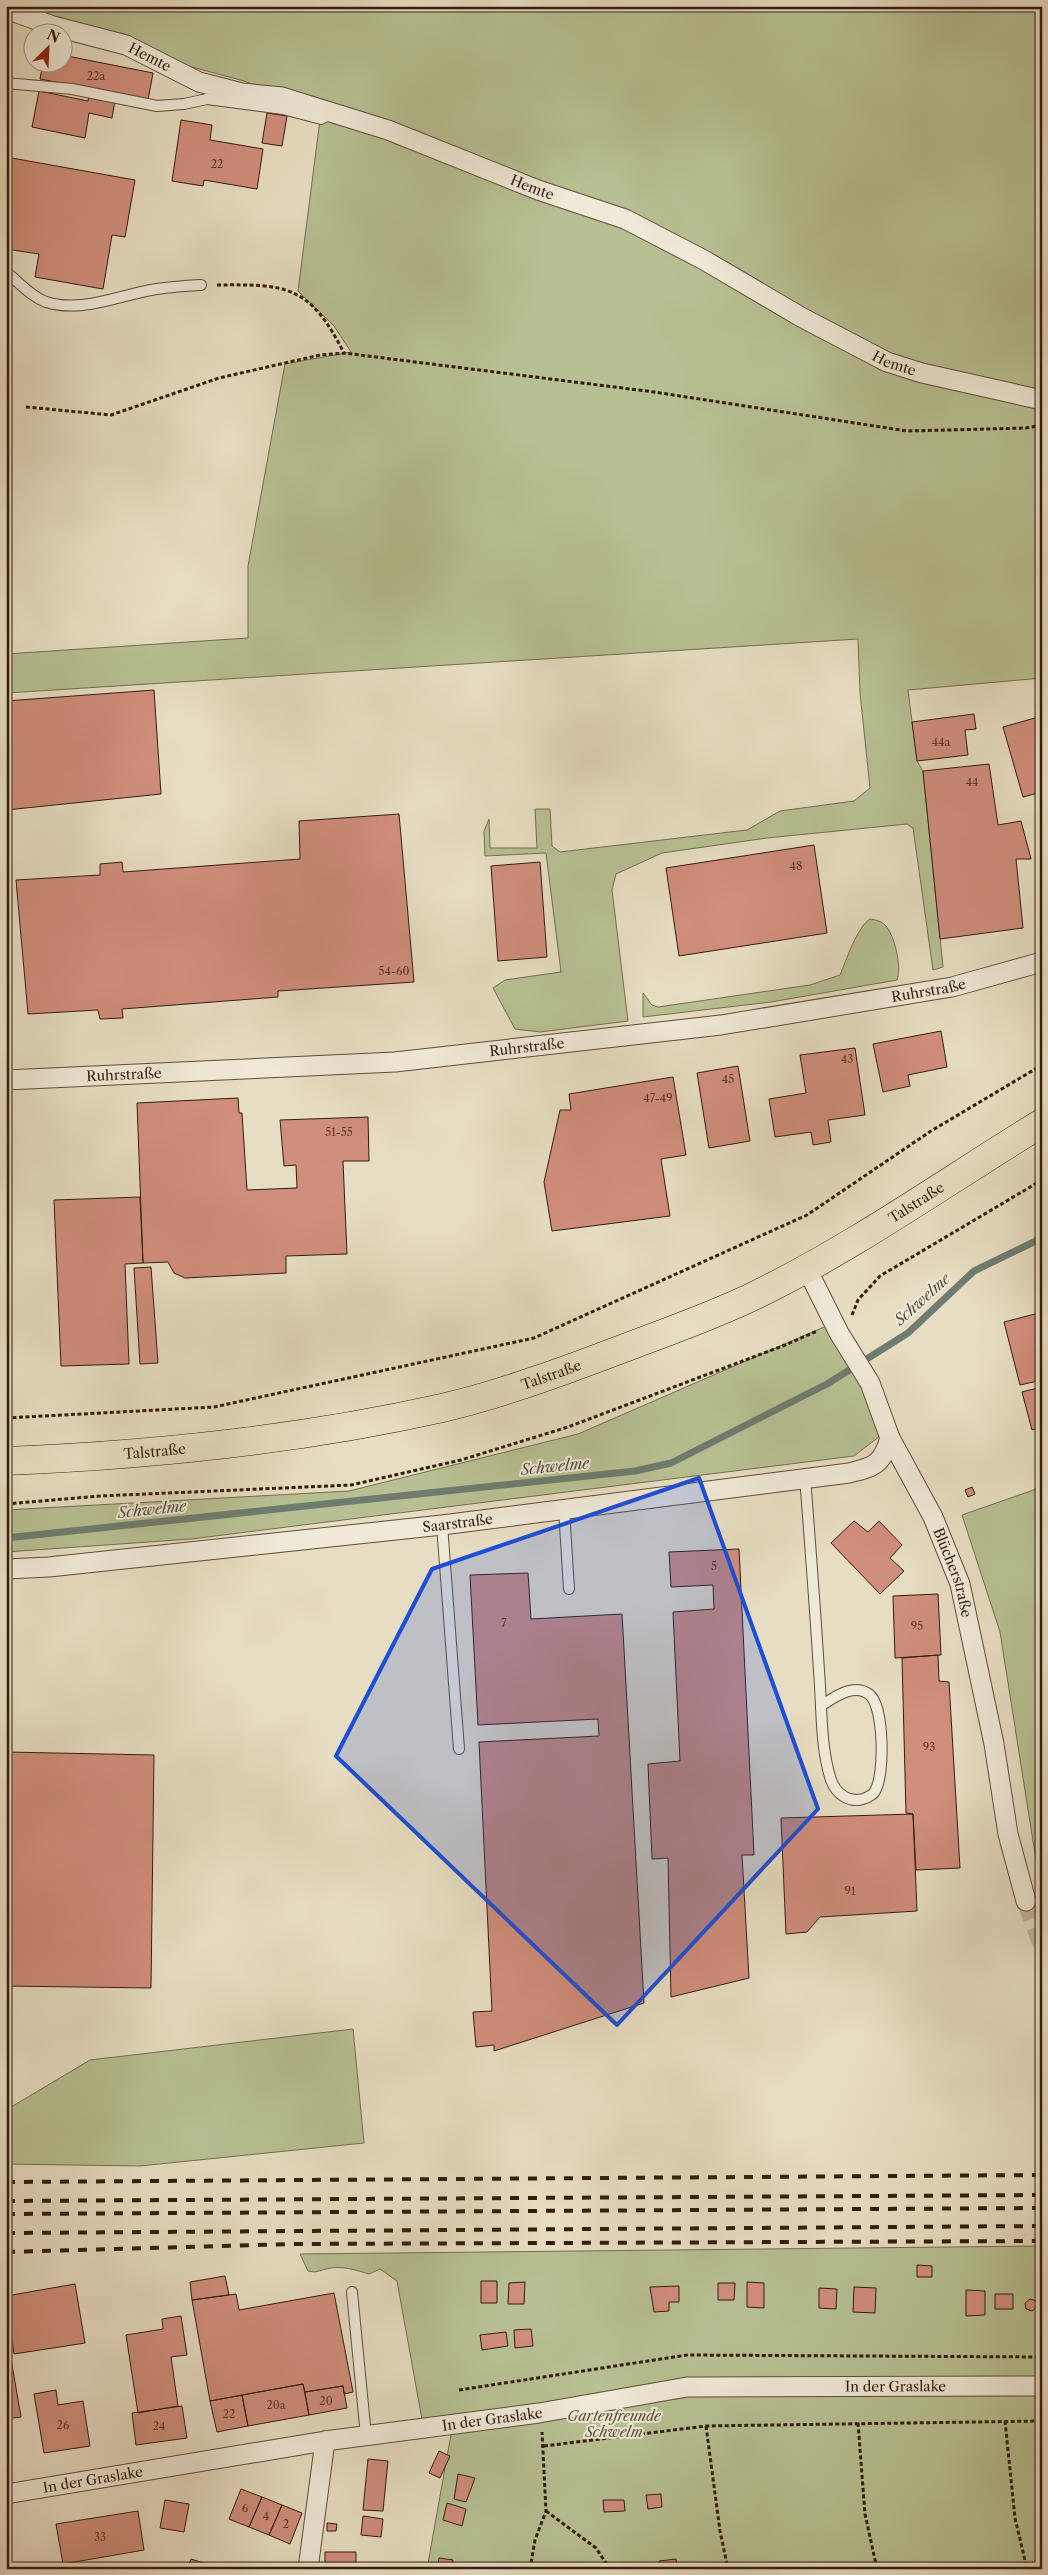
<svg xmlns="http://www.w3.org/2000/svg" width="1048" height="2575" viewBox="0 0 1048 2575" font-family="'Libre Caslon Text',serif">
<rect width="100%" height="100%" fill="#e7ddc2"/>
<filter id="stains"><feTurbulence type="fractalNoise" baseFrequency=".004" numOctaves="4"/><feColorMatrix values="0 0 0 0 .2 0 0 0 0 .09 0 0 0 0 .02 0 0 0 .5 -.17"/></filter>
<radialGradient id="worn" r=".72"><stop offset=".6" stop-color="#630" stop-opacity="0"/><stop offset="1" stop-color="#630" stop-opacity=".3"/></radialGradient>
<!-- green -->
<path fill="#b7c092" stroke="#746e50" d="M6 6H1042V678L908 690 917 761 923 771 943 967 933 970 913 828 907 824 767 838 662 853 616 874 612 890 628 1021 540 1032 515 1029 493 988 505 980 561 972 546 853 485 856 484 831 489 819 490 848H537L535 809H550L552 846 560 852 747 830 780 811 854 801 870 788 860 693 858 639 6 693V654L248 638V566L285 364 351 352 334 326 298 291 321 112 401 139 244 81 6 17Z
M870 919C876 920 881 921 885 925 895 935 902 968 897 980L771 1002 643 1017V993L652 1005 658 1007 810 985 840 975C846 961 857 927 870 919Z
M831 1324 893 1426 854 1456 191 1539 6 1552V1510L349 1491 578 1434Z
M1042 1487V1898L1000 1632 962 1515Z
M353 2029 364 2143 140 2166 6 2164V2110L90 2060Z
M1042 2246V2569H427L454 2418 423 2425 397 2281 380 2269 369 2274C356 2270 341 2265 326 2269 318 2271 317 2273 308 2271L300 2254Z"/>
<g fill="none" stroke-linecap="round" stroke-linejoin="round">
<!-- stream -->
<path stroke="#6f7c6f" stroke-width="7" d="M6 1538 635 1471 671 1463 827 1384 908 1333 974 1271 1042 1238"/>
</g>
<!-- building -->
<path fill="#d08e7c" stroke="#321d0d" d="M62 55 153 73 148 100 40 79 43 62H62Z
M39 91 88 101 89 95 115 100 112 118 89 113 85 138 32 127Z
M267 113 287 116 282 146 262 143Z
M181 120 212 125 210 140 263 149 257 189 204 180 203 186 172 181Z
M6 157 135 180 125 237 112 235 103 289 35 277 39 254 6 249Z
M154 690 161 794 6 810V701Z
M974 714 976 729 965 730 968 755 917 761 912 722Z
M1042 716V792L1023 797 1003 727Z
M989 764 998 825 1021 821 1031 859H1016L1023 928 940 939 923 771Z
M399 814 414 982 278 991V997L122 1009 123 1018 100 1019 98 1010 28 1014 16 880 100 875V864L122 862 123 872 300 859 299 821Z
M814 845 827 933 679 956 666 868Z
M540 862 547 957 498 961 491 866Z
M941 1031 947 1067 908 1075 910 1086 883 1092 873 1044Z
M855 1048 865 1115 828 1120 831 1142 813 1145 811 1132 775 1137 769 1099 806 1093 800 1055Z
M738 1066 750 1141 709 1148 697 1073Z
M673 1077 686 1155 661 1159 670 1216 552 1231 544 1182 560 1110H571L569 1094Z
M238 1098 239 1113H242L247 1190 297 1188 296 1165 284 1166 280 1120 368 1117 369 1161H343L347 1254 286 1256V1273L185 1278 174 1273 168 1262 143 1263 137 1103Z
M140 1197 143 1263 125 1264 129 1364 61 1366 54 1200Z
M151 1267 158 1363 140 1364 134 1268Z
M1039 1313 1042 1325V1380L1020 1385 1004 1322Z
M1041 1387 1042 1427 1032 1430 1022 1392Z
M972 1487 975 1494 968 1497 965 1490Z
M854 1521 868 1532 879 1521 902 1545 890 1558 904 1571 880 1594 831 1543Z
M739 1549 754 1855H742L749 1978 671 1997 668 1858 652 1859 648 1764 680 1761 673 1612 714 1609 713 1585 671 1587 669 1552Z
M528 1573 531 1619 622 1614 644 2003 494 2051V2045L476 2047 473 2012 492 2011 479 1742 599 1736 598 1719 478 1725 470 1575Z
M938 1594 941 1655 895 1658 893 1596Z
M938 1655 939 1681 949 1682 960 1868 916 1870 913 1814 906 1813 902 1658Z
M6 1752 154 1755 151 1988 6 1986Z
M913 1814 917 1911 820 1917 807 1932 786 1934 781 1818Z
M917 2265 932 2266V2277H917Z
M225 2276 229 2295 192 2300 190 2282Z
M481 2281H497V2303H481Z
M525 2282 524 2304H508L509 2283Z
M747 2282 764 2283V2308L747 2307Z
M718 2283H735L734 2300H718Z
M75 2284 85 2343 14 2354 6 2296Z
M679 2286V2302H669V2311L654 2312 650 2287Z
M854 2287 876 2288 875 2313 853 2312Z
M819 2288 837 2289 836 2309 819 2308Z
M966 2290 985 2291V2315L966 2316Z
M334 2293 353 2392 344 2394 343 2386 305 2392 303 2384 210 2401 192 2300 236 2294 239 2310Z
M995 2294H1013V2309H995Z
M1030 2299 1037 2301V2307L1032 2311 1026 2309 1025 2303Z
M181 2316 187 2355 171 2357 178 2406 138 2413 126 2335 163 2329 162 2319Z
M531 2329 533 2346 515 2348 514 2330Z
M506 2332 508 2346 482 2350 480 2335Z
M11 2359 21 2417 6 2419V2360Z
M303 2384 309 2415 248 2426 242 2395Z
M343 2386 347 2408 309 2415 305 2392Z
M56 2390 58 2405 83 2401 90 2446 44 2453 34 2394Z
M242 2395 248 2426 217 2432 210 2401Z
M182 2406 187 2438 136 2445 132 2413Z
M439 2451 450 2456 440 2478 429 2473Z
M368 2459 388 2461 383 2511 363 2510Z
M458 2474 475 2478 466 2502 454 2499Z
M241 2489 262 2497 249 2527 229 2519Z
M661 2494 662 2507 648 2509 646 2495Z
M262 2497 282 2505 269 2535 249 2527Z
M165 2500 189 2504 184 2532 160 2528Z
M603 2500H624L625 2511 604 2512Z
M447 2503 466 2509 462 2526 443 2520Z
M282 2505 302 2513 290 2544 269 2535Z
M138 2511 144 2550 63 2564 56 2524Z
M363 2516 383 2519 381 2537 361 2535Z
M327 2523 337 2524 336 2531H327Z
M325 2552H356V2569H325Z
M439 2558 453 2560 452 2569H437Z
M191 2559 213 2566 212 2569H187Z
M676 2559 677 2569H660L659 2561Z"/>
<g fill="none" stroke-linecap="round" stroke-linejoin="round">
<!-- street-tunnel -->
<path stroke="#c3b79e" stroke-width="19" stroke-dasharray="19 9" stroke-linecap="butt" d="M1026 1901 1042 1944"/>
<!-- lane casing -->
<g stroke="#5f4d3a" stroke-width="12">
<path id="lane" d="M6 83 72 89 157 106 184 104 207 99 283 109 321 119 333 113
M6 272C19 282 30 296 46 302 81 313 117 296 151 290 168 287 185 286 201 285
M805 1477C810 1542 815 1606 819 1671 822 1706 820 1746 831 1780 836 1794 849 1803 863 1799 867 1798 874 1794 875 1791 885 1775 884 1708 870 1695 855 1682 835 1697 822 1705
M564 1509 569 1589
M442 1525 459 1749
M352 2292 366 2436"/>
</g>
<!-- street casing -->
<g stroke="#5f4d3a" stroke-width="21">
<g id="street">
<path id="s1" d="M6 9 53 26 126 45 199 82 242 93 282 97 388 130 538 190 625 219 704 260 801 317 887 362 922 373 1042 400"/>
<path id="s2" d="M6 1080 395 1062 721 1025 952 987 1042 962"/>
<path id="s3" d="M807 1269 839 1333 870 1383 890 1438 933 1517 960 1584 994 1744 1008 1834 1026 1901"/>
<path id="s4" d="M6 1569 49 1567 442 1525 849 1473C874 1467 882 1465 890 1438"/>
<path id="s5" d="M6 2494 325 2441 539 2413 687 2387 1042 2386"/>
<path d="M308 2569 325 2441"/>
</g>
</g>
<!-- primary casing -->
<g stroke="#321d0d" stroke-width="29">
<g id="primary">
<path id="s6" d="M6 1461C153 1455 299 1440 442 1408 510 1392 577 1366 643 1341 681 1327 719 1313 756 1295 856 1246 947 1181 1042 1123"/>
</g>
</g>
<!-- path -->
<path stroke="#321d0d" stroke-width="3" stroke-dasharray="4 2.5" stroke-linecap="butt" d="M217 285C288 284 310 286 344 353
M26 407 111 415 219 378 320 355 344 353 654 392 907 431 1026 428 1042 425
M852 1315 858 1300 880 1276 1042 1180
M6 1418 214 1407 534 1338 807 1215 931 1131 1042 1065
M6 1504 100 1496 351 1485 461 1460 568 1427 785 1345 817 1331
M459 2390 687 2355 1042 2357
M1005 2421 1015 2518 1027 2569
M858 2423 865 2514 877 2569
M706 2426 720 2531 728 2569
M544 2446 706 2426 1042 2421
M546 2511 596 2548 610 2569
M530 2569 535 2540 546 2511 542 2432"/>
<!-- lane -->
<use href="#lane" stroke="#efe9d7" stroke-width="10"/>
<!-- street -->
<use href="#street" stroke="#efe9d7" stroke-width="19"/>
<!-- primary -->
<use href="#primary" stroke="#e7ddc2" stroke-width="28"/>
<!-- rail -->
<path stroke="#321d0d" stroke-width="4" stroke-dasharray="9 9" stroke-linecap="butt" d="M6 2182 1042 2175
M6 2201 1042 2195
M6 2214 1042 2208
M6 2233 1042 2226
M6 2252 295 2244 1042 2241"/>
</g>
<!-- marked area -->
<path fill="#1d4ed8" fill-opacity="0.2" stroke="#1d4ed8" stroke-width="4" stroke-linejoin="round" d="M699 1478 818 1809 617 2025 336 1756 432 1569Z"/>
<g text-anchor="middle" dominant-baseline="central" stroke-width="4" stroke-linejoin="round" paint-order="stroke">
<!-- number labels -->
<g font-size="11" fill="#5a3929">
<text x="96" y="76">22a</text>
<text x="217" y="164">22</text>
<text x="941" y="742">44a</text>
<text x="972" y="782">44</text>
<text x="796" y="866">48</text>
<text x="394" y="971">54-60</text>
<text x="847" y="1059">43</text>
<text x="728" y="1079">45</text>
<text x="658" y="1098">47-49</text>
<text x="339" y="1132">51-55</text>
<text x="714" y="1566">5</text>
<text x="504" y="1623">7</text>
<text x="917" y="1626">95</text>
<text x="929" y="1747">93</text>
<text x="850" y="1891">91</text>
<text x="326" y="2401">20</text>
<text x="276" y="2405">20a</text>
<text x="229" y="2414">22</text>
<text x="63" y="2425">26</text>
<text x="159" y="2426">24</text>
<text x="245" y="2508">6</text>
<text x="266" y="2516">4</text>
<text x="286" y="2524">2</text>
<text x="100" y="2537">33</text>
</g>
<!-- street labels -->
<g font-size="14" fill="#321d0d" stroke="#efe9d7">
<text stroke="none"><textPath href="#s1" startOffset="152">Hemte</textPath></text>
<text stroke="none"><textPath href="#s1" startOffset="558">Hemte</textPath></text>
<text stroke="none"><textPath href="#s1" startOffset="962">Hemte</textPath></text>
<text stroke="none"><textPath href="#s2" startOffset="928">Ruhrstraße</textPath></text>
<text stroke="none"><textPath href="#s2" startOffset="522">Ruhrstraße</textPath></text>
<text stroke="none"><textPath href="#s2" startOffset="118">Ruhrstraße</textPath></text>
<text stroke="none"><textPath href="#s6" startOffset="959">Talstraße</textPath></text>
<text stroke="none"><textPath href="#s6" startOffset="554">Talstraße</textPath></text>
<text stroke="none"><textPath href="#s6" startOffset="149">Talstraße</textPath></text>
<text stroke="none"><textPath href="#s4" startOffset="454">Saarstraße</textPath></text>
<text stroke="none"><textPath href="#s3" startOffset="338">Blücherstraße</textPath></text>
<text stroke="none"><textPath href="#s5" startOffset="898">In der Graslake</textPath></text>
<text stroke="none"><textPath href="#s5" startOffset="492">In der Graslake</textPath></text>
<text stroke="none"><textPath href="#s5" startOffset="88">In der Graslake</textPath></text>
</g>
<!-- park labels -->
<g font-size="14" font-style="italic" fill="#5a4e35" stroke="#efe9d7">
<text x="614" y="2416">Gartenfreunde<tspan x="614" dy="16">Schwelm</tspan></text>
</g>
<!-- water labels -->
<g font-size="15" font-style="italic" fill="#504d3e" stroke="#efe9d7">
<text transform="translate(922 1299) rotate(-42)">Schwelme</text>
<text transform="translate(555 1466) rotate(-6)">Schwelme</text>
<text transform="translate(152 1509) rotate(-6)">Schwelme</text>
</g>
</g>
<!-- margin -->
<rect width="1048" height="2575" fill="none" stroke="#e7ddc2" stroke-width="25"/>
<rect x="8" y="8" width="1033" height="2560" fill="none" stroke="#321d0d" stroke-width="2.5"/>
<rect x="12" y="12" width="1023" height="2550" fill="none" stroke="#321d0d"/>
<!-- north arrow -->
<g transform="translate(48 48) rotate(24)"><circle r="24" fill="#efe9d7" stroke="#a39786"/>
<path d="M0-4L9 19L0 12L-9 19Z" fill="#8f2418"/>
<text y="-8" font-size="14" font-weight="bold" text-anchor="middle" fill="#321d0d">N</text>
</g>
<rect width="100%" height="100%" filter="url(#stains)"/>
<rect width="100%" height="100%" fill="url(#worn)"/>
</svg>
